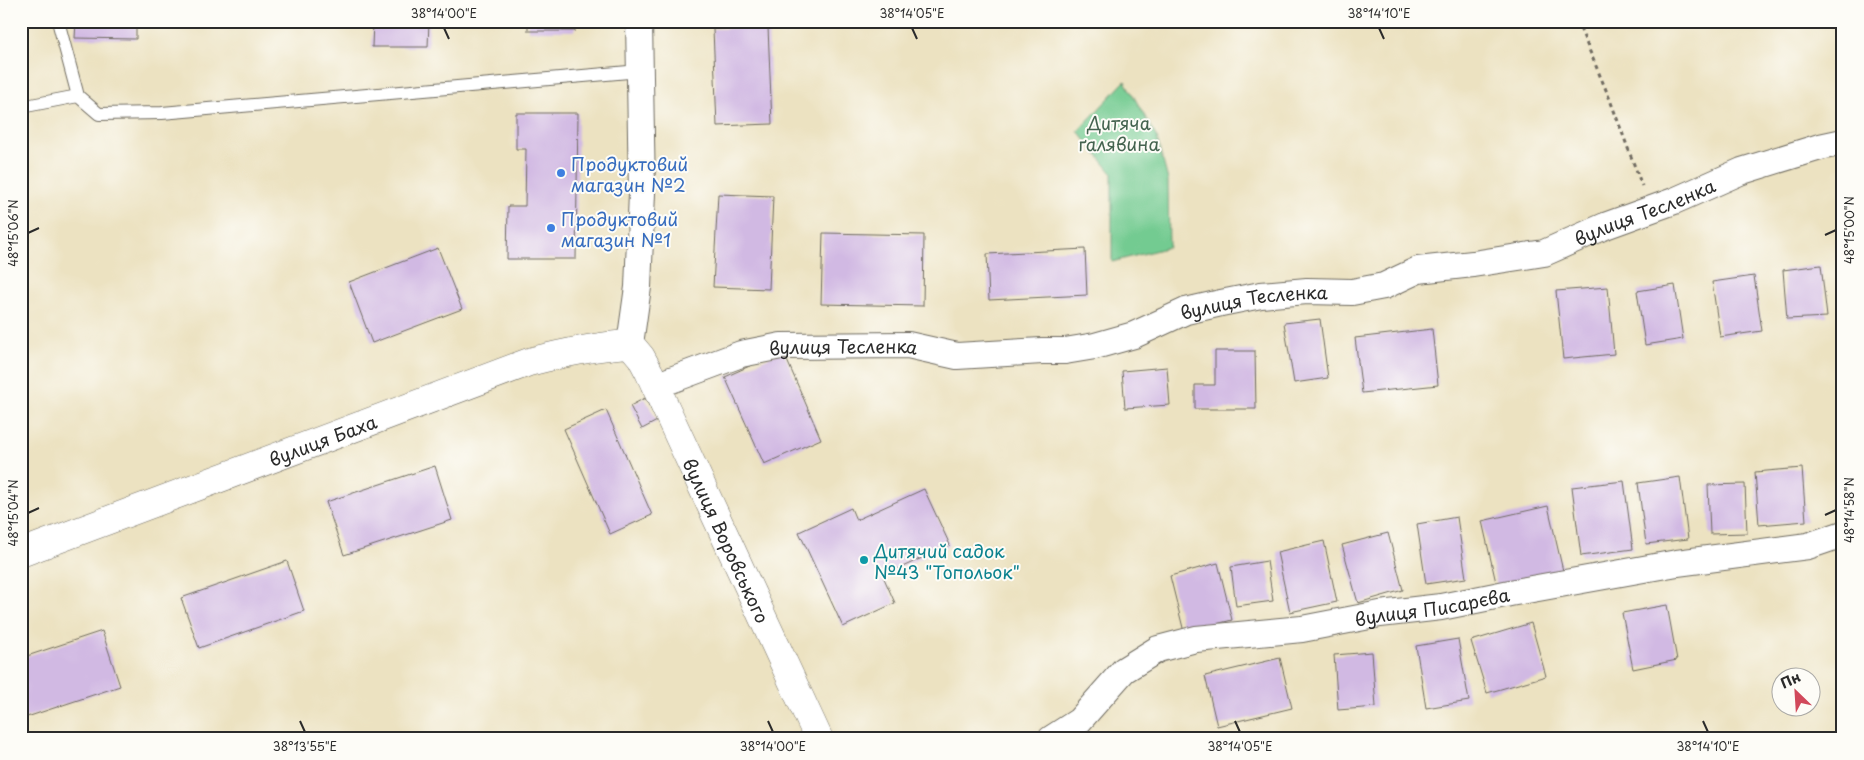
<svg xmlns="http://www.w3.org/2000/svg" width="1864" height="760" viewBox="0 0 1864 760" font-family="'Playpen Sans',sans-serif">
<rect width="100%" height="100%" fill="#fdfcf7"/>
<filter id="ink" filterUnits="userSpaceOnUse"><feTurbulence type="fractalNoise" baseFrequency=".02" numOctaves="2"/><feDisplacementMap in="SourceGraphic" scale="10" xChannelSelector="R" yChannelSelector="G"/><feConvolveMatrix kernelMatrix="1 2 1 2 8 2 1 2 1" color-interpolation-filters="sRGB"/></filter>
<filter id="wash" filterUnits="userSpaceOnUse"><feTurbulence type="fractalNoise" baseFrequency=".0096" numOctaves="4" result="noise"/><feDisplacementMap in="SourceGraphic" scale="20" xChannelSelector="R" yChannelSelector="G"/><feGaussianBlur stdDeviation="1.12" result="paint"/><feColorMatrix in="noise" values="0 0 0 0 0 0 0 0 0 0 0 0 0 0 0 0 0 1.4 0 .05"/><feComposite in="paint" operator="in"/></filter>
<g filter="url(#wash)">
<rect width="100%" height="100%" fill="#ece2c1"/>
<!-- green -->
<path fill="#73cb91" stroke="#4f7b5e" d="M1125 81 1157 138 1168 180 1169 247 1112 262V173L1078 131Z"/>
<g id="blocks">
<!-- building -->
<path fill="#d1b9e3" d="M76 21H136V39L75 38Z
M373 21H429L428 47H372Z
M528 21H575V31H528Z
M768 27 772 124 717 126 713 29Z
M516 113H578L576 259H507L508 206H525L526 149H516Z
M718 194 773 196 769 289 713 287Z
M823 233 924 235 923 306 821 304Z
M438 248 462 309 372 343 349 282Z
M1085 249 1087 295 989 300 987 254Z
M1821 265 1827 317 1787 319 1783 270Z
M1754 276 1762 331 1720 337 1712 282Z
M1675 285 1683 339 1645 345 1637 291Z
M1608 287 1614 354 1563 359 1556 291Z
M1320 319 1328 378 1294 383 1284 323Z
M1432 329 1438 385 1362 393 1355 338Z
M783 351 821 439 764 464 725 377Z
M1215 351H1255L1256 409H1195V385H1215Z
M1167 367 1170 405 1125 408 1122 371Z
M645 398 657 421 642 429 630 406Z
M606 410 652 515 610 534 564 429Z
M435 466 452 520 344 555 326 502Z
M1802 468 1806 521 1759 525 1755 472Z
M1680 477 1688 539 1646 544 1638 483Z
M1624 481 1633 549 1581 556 1572 487Z
M1745 484 1747 533 1710 534 1708 485Z
M924 489 950 545 883 576 895 603 843 627 799 532 851 508 856 520Z
M1548 506 1563 571 1497 587 1482 521Z
M1457 517 1466 578 1426 584 1417 524Z
M1388 533 1403 590 1358 603 1342 545Z
M1324 541 1337 602 1290 612 1277 552Z
M287 561 304 611 199 648 181 598Z
M1267 561 1273 601 1236 606 1231 567Z
M1218 563 1232 620 1184 632 1170 576Z
M1667 605 1677 660 1633 669 1622 613Z
M1531 623 1546 676 1487 693 1471 641Z
M102 631 120 686 21 719V658Z
M1458 639 1469 701 1426 708 1416 646Z
M1372 652 1376 707 1338 710 1334 655Z
M1280 658 1292 708 1217 726 1205 676Z"/>
</g>
</g>
<g filter="url(#ink)">
<use href="#blocks" fill-opacity="0" stroke="#6f6b60" stroke-width="1"/>
<g fill="none" stroke-linecap="round" stroke-linejoin="round">
<!-- service casing -->
<g stroke="#6f6b60" stroke-width="14">
<path id="service" d="M58 21 78 96 99 114 162 113 640 71
M21 107 78 96"/>
</g>
<!-- minor casing -->
<g stroke="#6f6b60" stroke-width="28">
<g id="minor">
<path d="M630 344 638 287 642 193 639 21"/>
<path id="s1" d="M655 386 741 354 781 346 908 345 957 356 1042 351H1065L1095 346 1134 335 1186 311 1221 303 1261 295 1307 291 1352 292 1384 286 1418 270 1473 264 1544 253 1605 226 1674 201 1742 171 1820 147 1843 142"/>
<path id="s2" d="M1051 739 1079 721 1124 670 1158 649 1196 639 1302 629 1380 614 1441 607 1510 593 1677 563 1808 546 1843 534"/>
</g>
</g>
<!-- tertiary casing -->
<g stroke="#6f6b60" stroke-width="29">
<g id="tertiary">
<path id="s3" d="M21 553 529 362C563 353 595 346 630 344L641 357 649 372 819 739"/>
</g>
</g>
<!-- path -->
<path stroke="#6f6b60" stroke-width="3" stroke-dasharray="4 4" stroke-linecap="butt" d="M1577 21 1609 97 1642 186"/>
<!-- service -->
<use href="#service" stroke="#fff" stroke-width="12"/>
<!-- minor -->
<use href="#minor" stroke="#fff" stroke-width="26"/>
<!-- tertiary -->
<use href="#tertiary" stroke="#fff" stroke-width="28"/>
</g>
</g>
<!-- ticks -->
<path fill="none" stroke="#2b2b2b" stroke-width="2" d="M444 28 449 39M912 28 917 39M1379 28 1384 39M28 233 39 228M1825 235 1836 230M28 513 39 508M1825 515 1836 510M300 721 305 732M768 721 773 732M1235 721 1240 732M1703 721 1708 732"/>
<!-- markers -->
<g fill="#3f7fe0" stroke="#fdfcf7" stroke-width="2">
<circle cx="561" cy="173" r="5"/>
<circle cx="551" cy="228" r="5"/>
</g>
<circle fill="#0f9aa8" stroke="#fdfcf7" stroke-width="2" cx="864" cy="560" r="5"/>
<g text-anchor="middle" dominant-baseline="central" stroke-width="4" stroke-linejoin="round" paint-order="stroke">
<!-- park labels -->
<g font-size="18" fill="#44634f" stroke="#fdfcf7">
<text x="1119" y="122">Дитяча<tspan x="1119" dy="21">ґалявина</tspan></text>
</g>
<!-- shop labels -->
<g font-size="18" fill="#366cbe" stroke="#fdfcf7" text-anchor="start">
<text x="571" y="163">Продуктовий<tspan x="571" dy="21">магазин №2</tspan></text>
<text x="561" y="218">Продуктовий<tspan x="561" dy="21">магазин №1</tspan></text>
</g>
<!-- street labels -->
<g font-size="18" fill="#2b2b2b" stroke="#fdfcf7">
<text stroke="none"><textPath href="#s1" startOffset="1020">вулиця Тесленка</textPath></text>
<text stroke="none"><textPath href="#s1" startOffset="615">вулиця Тесленка</textPath></text>
<text stroke="none"><textPath href="#s1" startOffset="195">вулиця Тесленка</textPath></text>
<text stroke="none"><textPath href="#s3" startOffset="322">вулиця Баха</textPath></text>
<text stroke="none"><textPath href="#s3" startOffset="865">вулиця Воровського</textPath></text>
<text stroke="none"><textPath href="#s2" startOffset="419">вулиця Писарєва</textPath></text>
</g>
<!-- culture labels -->
<g font-size="18" fill="#0d838f" stroke="#fdfcf7" text-anchor="start">
<text x="874" y="550">Дитячий садок<tspan x="874" dy="21">№43 "Топольок"</tspan></text>
</g>
</g>
<!-- margin -->
<rect width="1864" height="760" fill="none" stroke="#fdfcf7" stroke-width="55"/>
<!-- north arrow -->
<g transform="translate(1796 692) rotate(335)"><circle r="24" fill="#fdfcf7" stroke="#a9a8a5"/>
<path d="M0-4L9 19L0 12L-9 19Z" fill="#d1495b"/>
<text y="-8" font-size="14" font-weight="bold" text-anchor="middle" fill="#2b2b2b">Пн</text>
</g>
<rect x="28" y="28" width="1808" height="704" fill="none" stroke="#2b2b2b" stroke-width="2"/>
<g font-size="12" text-anchor="middle" fill="#2b2b2b">
<text x="444" y="18">38°14'00"E</text>
<text x="912" y="18">38°14'05"E</text>
<text x="1379" y="18">38°14'10"E</text>
<text transform="translate(1850 230) rotate(-90)" y="4">48°15'00"N</text>
<text transform="translate(14 233) rotate(-90)" y="4">48°15'06"N</text>
<text transform="translate(1850 510) rotate(-90)" y="4">48°14'58"N</text>
<text transform="translate(14 513) rotate(-90)" y="4">48°15'04"N</text>
<text x="305" y="751">38°13'55"E</text>
<text x="773" y="751">38°14'00"E</text>
<text x="1240" y="751">38°14'05"E</text>
<text x="1708" y="751">38°14'10"E</text>
</g>
</svg>
